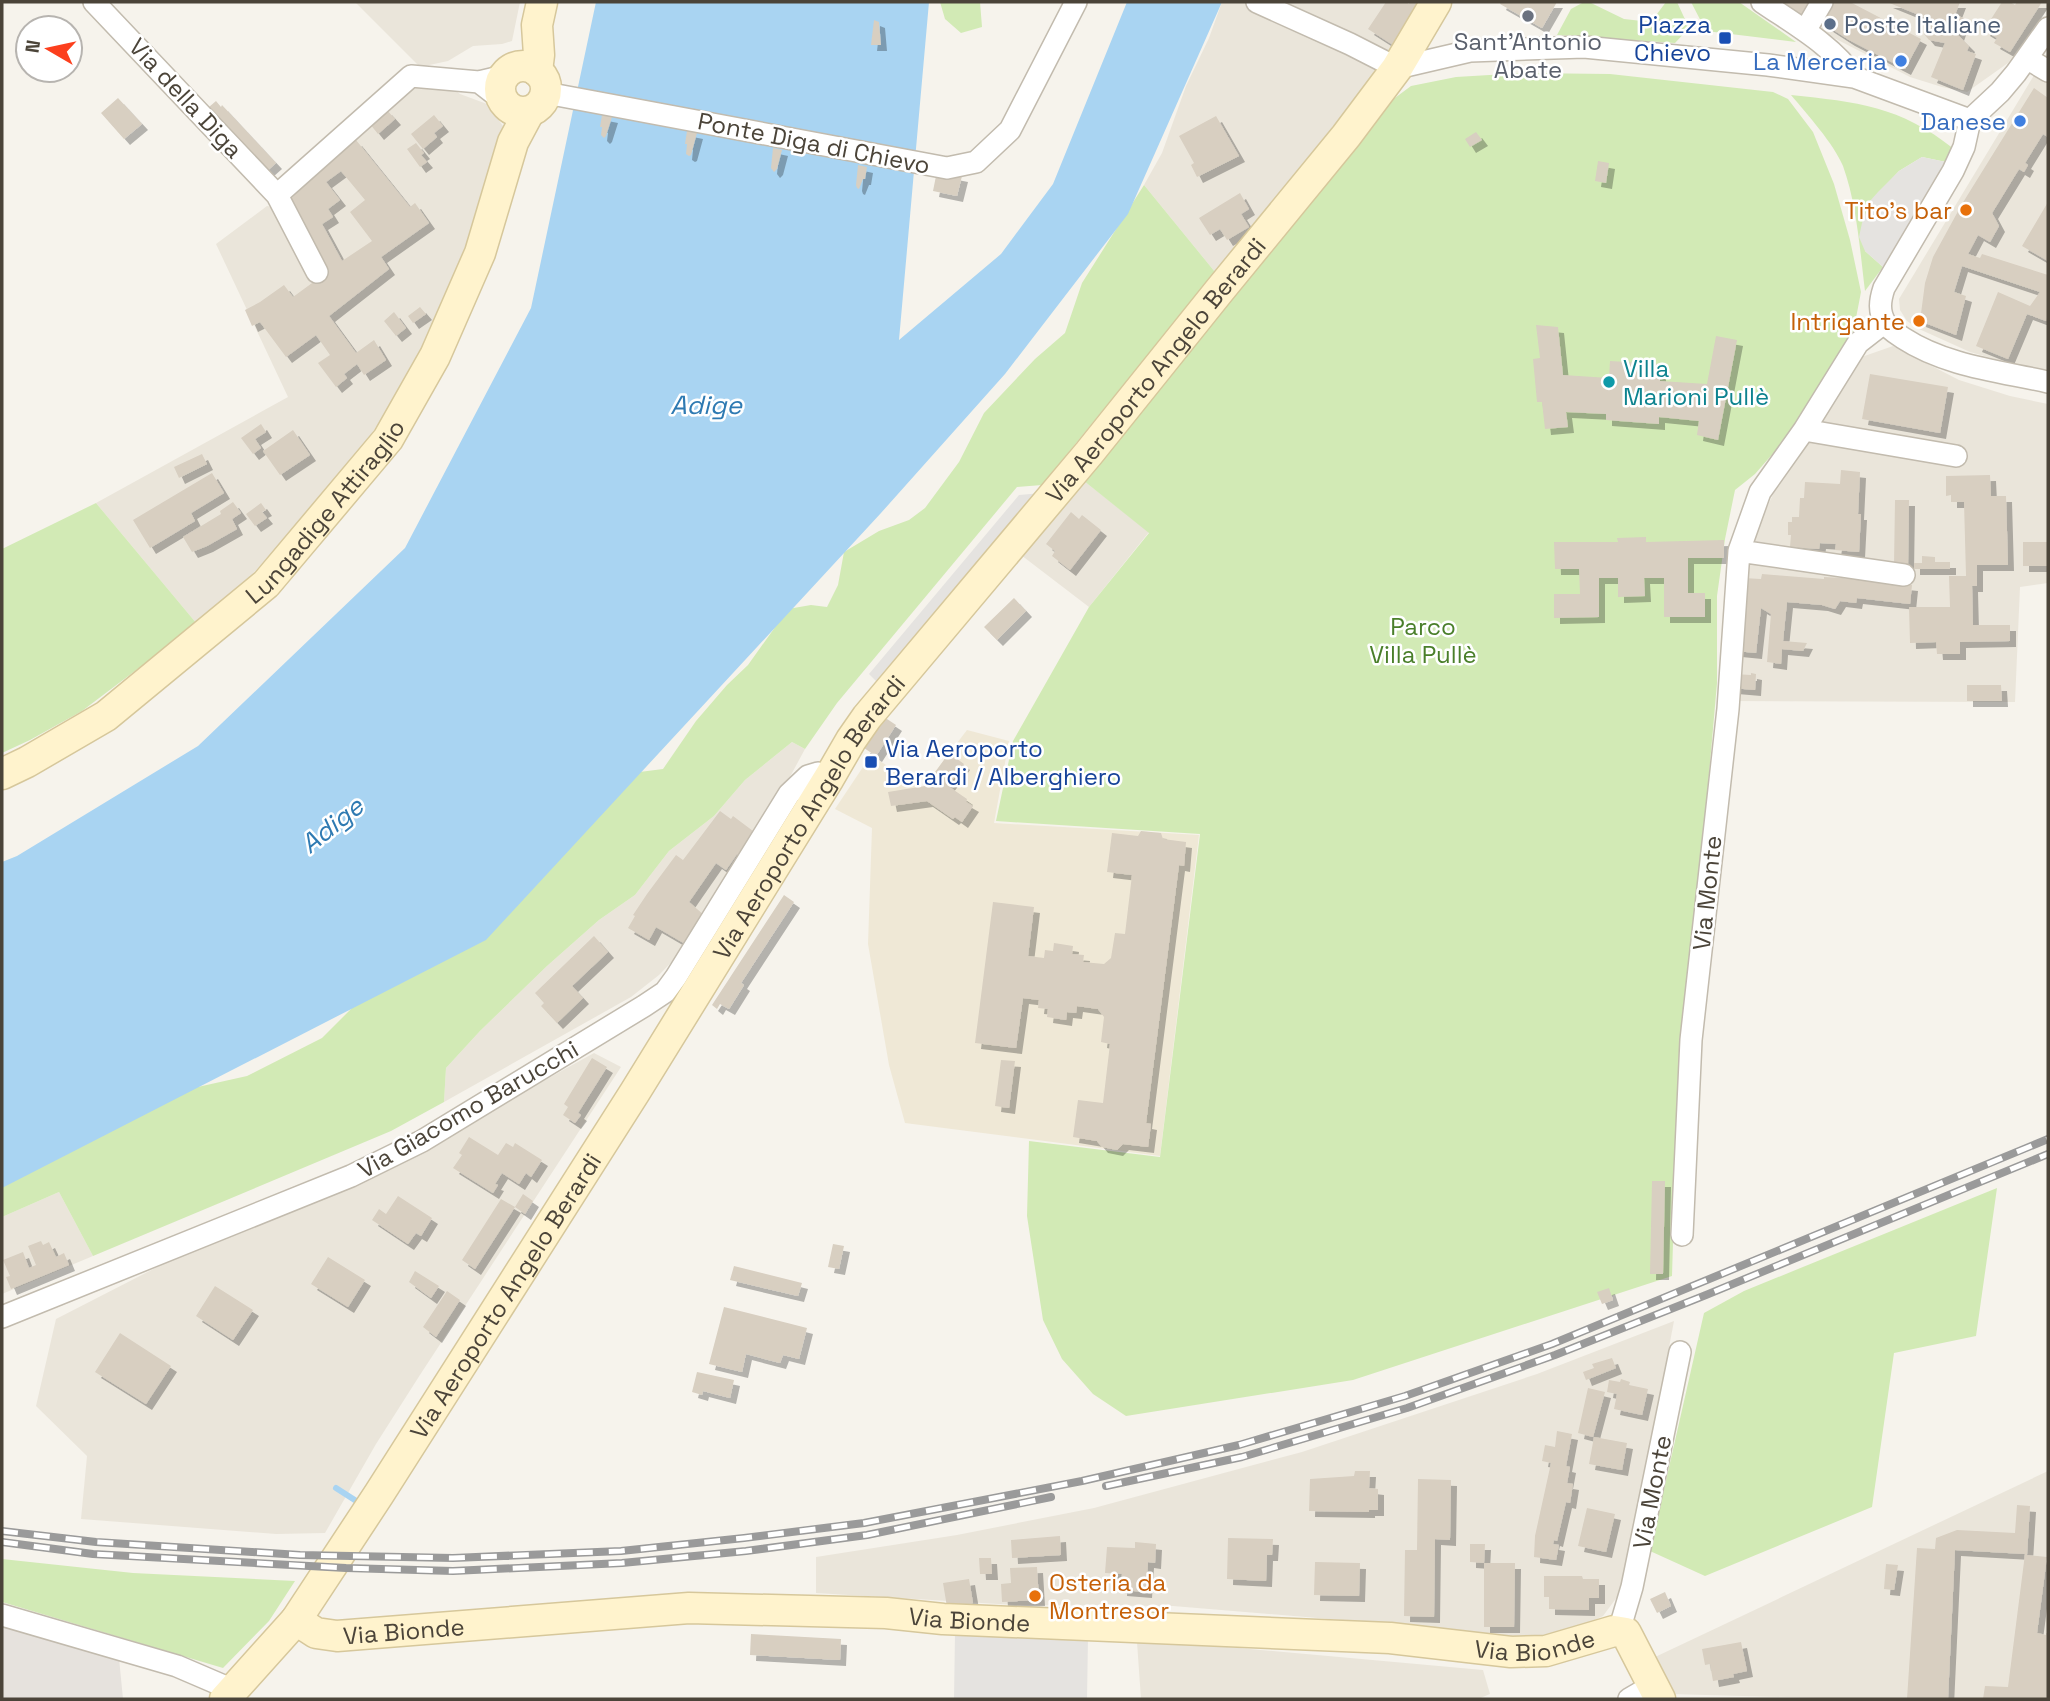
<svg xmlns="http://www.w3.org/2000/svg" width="2050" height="1701" viewBox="0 0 2050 1701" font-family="'Space Grotesk',sans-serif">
<defs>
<filter id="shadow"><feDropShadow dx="6" dy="6" stdDeviation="0" flood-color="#0004"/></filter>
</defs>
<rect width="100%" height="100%" fill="#f6f3ec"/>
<!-- residential -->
<path fill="#eae5da" d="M355 2H520L512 41 502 44 473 46 448 61 420 67Z
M1222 2H1423L1382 66 1215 272 1144 185 1162 153 1186 86 1209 38Z
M1772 2H2048V8L2008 63 1967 92 1942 87 1910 77 1799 20Z
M2048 52V374L1970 352 1919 329 1907 321 1900 310 1899 299Z
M410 86H450L460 94 487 104 503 126 494 165 479 214 446 304 419 356 380 421 356 456 307 515 243 584 197 624 96 503 288 397 216 244 267 206 272 207Z
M1893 346 1959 380 2010 396 2048 404V583L2020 587 2015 702 1728 701 1740 564 1788 463 1856 359Z
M1084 481 1149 532 1089 607 1021 555Z
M792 742 805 749 759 834 686 947 659 975 631 997 444 1102 446 1068 480 1031 547 966 599 920 635 895 669 851 714 816 745 780Z
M594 1053 621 1067 418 1378 376 1444 325 1533 276 1534 81 1519 87 1456 36 1406 56 1319 210 1240 404 1158Z
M59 1192 93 1256 2 1294V1217Z
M1674 1321 1623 1589 1603 1616 1562 1636 1530 1641 1389 1624 1173 1606 1015 1605 816 1593V1557L957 1535 1094 1508 1302 1452 1537 1374Z
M2048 1471V1699H1861L1669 1694 1653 1658Z
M1137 1642H1172L1483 1670 1490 1694 1478 1699H1141Z"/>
<!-- industrial -->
<path fill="#e6e2dd" d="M2 1626 119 1658 123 1699H2Z"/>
<!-- education -->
<path fill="#efe8d6" d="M967 730 1009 741 994 823 1199 835 1160 1156 905 1123 889 1065 868 944 872 828 835 809 871 755 922 789Z"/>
<!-- green -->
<path fill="#d2eab5" d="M940 2H980L982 27 961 33 945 19Z
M1584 2H1589L1624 19 1651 22 1666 2H1677L1689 28 1675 43 1557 35 1571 9Z
M1691 2H1739L1796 42 1706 31Z
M1523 73 1610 74 1773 92 1788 99 1813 132 1834 184 1850 240 1861 292 1851 344 1790 434 1755 474 1735 490 1725 539 1717 596V683L1707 797 1686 983 1676 1144 1672 1276 1353 1380 1126 1416 1093 1394 1062 1359 1043 1320 1027 1216 1029 1141 1160 1157 1200 834 996 821 1013 741 1089 607 1149 533 1084 481 1372 115 1411 86 1456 77Z
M1791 95C1857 102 1900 106 1954 149L1946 162 1922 157 1899 171 1871 201 1865 251 1883 267 1865 291C1860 251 1857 205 1843 166 1834 144 1807 114 1791 95Z
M1144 185 1215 272 1042 485 1017 487 837 703 805 749 792 742 745 780 714 816 669 851 635 895 599 920 547 966 480 1031 446 1068 444 1102 391 1131 93 1256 59 1192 2 1217V1164L144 1099 247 1076 322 1038 363 997 624 774 663 769 696 721 727 685 748 665 788 609 811 605 827 607 838 585 844 552 879 531 909 520 925 508 959 462 984 413 1035 359 1065 333 1082 283Z
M96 503 197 624 82 711 30 740 2 753V549Z
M1997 1188 1976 1336 1894 1353 1872 1507 1705 1576 1650 1551 1704 1313 1744 1291Z
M2 1559 133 1573 295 1581 269 1621 223 1668 2 1602Z"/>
<!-- parking -->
<path fill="#e5e3e0" d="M1922 157 1946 162 1883 267 1865 251 1859 237 1862 223 1870 201 1878 192 1899 171Z
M1042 493 880 685 869 674 1019 495Z
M955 1634 1088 1637 1087 1699H954Z"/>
<!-- water -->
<path fill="#a9d4f2" d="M596 2H929L899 340 1001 254 1053 184 1127 2H1222L1128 214 1005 374 881 513 486 940 2 1188V862L17 856 198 746 405 548 531 308Z"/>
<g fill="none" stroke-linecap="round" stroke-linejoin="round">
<!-- stream -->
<path stroke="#a9d4f2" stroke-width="6" d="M336 1488 361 1504"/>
</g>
<!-- building -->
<path fill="#d8cfc1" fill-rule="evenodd" filter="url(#shadow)" d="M1386 2H1406L1409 4 1410 2H1421L1393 45 1368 29Z
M1501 2H1557L1542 28 1500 4Z
M1777 2H1810L1800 18Z
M1834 2H1850L1921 39 1905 69 1849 40 1821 22Z
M1887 2H1960L1955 15 1964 18 1958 35 1969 46 1967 51 1976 54 1963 90 1931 77 1945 43 1929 40 1924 34 1929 19Z
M2002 2H2010L2015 5 2017 2H2042L2010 52 1994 43 1997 38 1984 30Z
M874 20 879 22 881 45H871Z
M2034 88 2048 98V137L2043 134 2025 163 2028 165 2024 172 2019 169 1992 213 1999 226 1990 242 1978 235 1968 254 1980 258 1982 254 2048 275V315L2046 321 2027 314 2008 359 1976 346 1998 292 2030 306 2040 292 1962 266 1954 292 1966 296 1956 335 1920 321 1925 283 1933 257 1962 204Z
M118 98 142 124 124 139 101 113Z
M216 101 221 107 222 105 276 163 267 171 209 107Z
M386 109 395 119 378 134 370 124Z
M434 115 443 126 434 133 437 137 423 149 411 134Z
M602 115 612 117 606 136 604 138 601 135 602 127H600Z
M1216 116 1239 156 1197 177 1191 165 1194 163 1179 136Z
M687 131 697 133 691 155 689 156 686 154 687 144H685Z
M1476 132 1482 140 1470 147 1465 139Z
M356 140 410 207 415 203 429 223 381 257 389 269 329 316 356 353 374 340 386 360 364 375 357 364 344 374 347 378 336 387 318 363 330 355 316 335 286 357 260 322 252 326 245 310 260 302 284 285 293 297 323 275 288 202 318 171ZM341 171 365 200 350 212 372 241 342 261 322 224 333 217 328 209 340 200 326 182Z
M416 143 424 153 421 155 427 162 420 167 407 149Z
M773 148 782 150 777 169 774 172 771 168Z
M1598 161 1609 163 1606 183 1595 181Z
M858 165 867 167 865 179H863L859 189 857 188 856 185Z
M937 171 962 176 957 196 933 191Z
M1240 193 1249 209 1241 214 1249 227 1227 240 1220 229 1210 235 1199 218Z
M2048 202V261L2022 246Z
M420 307 426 314 413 323 408 316Z
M394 312 406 328 396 336 384 321Z
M1536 325 1558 327 1563 375 1609 378 1610 361 1660 364V381L1707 384 1716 336 1737 340 1718 440 1697 435 1699 421 1659 417V424L1606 420V414L1566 412 1568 427 1545 429 1542 402H1537L1533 359 1540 358Z
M1870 374 1948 387 1940 433 1862 419Z
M261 424 266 432 255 439 261 448 253 454 241 438Z
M293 430 310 455 280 475 263 451Z
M202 454 207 464 179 478 174 467Z
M1841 470 1860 472 1858 514H1861L1859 552 1835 550 1836 544 1820 543 1819 549 1790 547 1791 535H1788V522H1792V517H1799L1800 498H1804L1805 482 1840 484Z
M212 473 224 493 191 513 195 521 150 548 133 520Z
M1990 475 1991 496H2006L2008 565H1977V586H1972L1973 625H2010V641L1960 642V654H1937L1936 642 1910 643 1909 607H1950L1949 576H1966L1964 502H1951V495L1946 496V476Z
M1895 500H1909L1908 566H1894Z
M233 502 241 513 232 519 237 529 207 546 192 552 183 537 221 514 220 511Z
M261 503 266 510 262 512 267 518 255 526 246 514Z
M1071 512 1079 519 1082 515 1101 530 1070 570 1052 556 1055 551 1046 544Z
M1646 537V542L1724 540V558H1688V593H1705V617H1664V578H1644L1645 596 1618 597V578H1599V617L1554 618V594H1580L1579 569H1555L1554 542H1618L1617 538Z
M2023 542H2048V566H2023Z
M1922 556 1935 557V562H1950V569H1914V563H1922Z
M1762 574 1824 579V577L1842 578 1912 585 1910 604 1857 598 1856 603 1840 601 1835 609 1822 605 1787 602 1783 641 1807 643 1803 651 1782 649 1781 664 1767 662 1771 614 1761 608 1756 653 1736 651 1743 578 1761 579Z
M1014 598 1026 611 997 640 984 627Z
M1751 673 1756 674 1755 690 1732 688 1734 674 1751 675Z
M1967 685H2001L2002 701H1967Z
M884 717 896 725 876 756 864 748Z
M949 753 964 764 948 786 967 799 966 802 973 806 962 822 955 817 953 819 927 801 891 806 888 792 925 786Z
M720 811 731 819 733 816 757 834 740 857 737 854 726 870 716 863 689 902 705 916 687 945 656 927 649 940 628 928 635 916 633 915 647 894 676 855 683 860Z
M1141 831 1161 833 1163 839 1186 842 1184 866 1179 865 1146 1123 1151 1124 1148 1147 1123 1144 1117 1150 1102 1147 1097 1141 1073 1137 1078 1100 1103 1103 1110 1044 1101 1042 1104 1017 1098 1009 1077 1006 1076 1013 1067 1012 1066 1020 1047 1017 1048 1009 1038 1008 1039 1000 1023 998 1016 1048 975 1043 993 902 1034 907 1028 956 1044 958 1045 950 1053 951 1054 943 1073 946 1072 954 1084 955 1083 962 1104 964 1111 958 1115 933 1125 934 1132 875 1107 872 1112 833 1138 836Z
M784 895 794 902 741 983 744 985 729 1009 720 1004 717 1009 712 1005Z
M594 936 608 952 572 986 583 998 557 1023 541 1006 544 1003 535 993Z
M592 1058 607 1067 578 1113 581 1115 575 1123 563 1115 568 1107 564 1104Z
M1001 1060 1015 1061 1009 1108 995 1106Z
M469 1137 498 1155 506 1143 513 1147 515 1143 542 1160 531 1177 526 1173 519 1184 502 1173 495 1184 498 1185 493 1193 453 1168 462 1155 459 1153Z
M1652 1181H1665L1663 1274H1650Z
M523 1194 533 1201 525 1214 515 1207Z
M398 1196 432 1218 421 1236 416 1233 408 1244 372 1220 379 1209 386 1214Z
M501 1199 515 1207 475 1269 462 1260Z
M41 1241 43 1245 49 1242 56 1257 64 1253 69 1265 11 1289 6 1277 10 1276 3 1260 23 1252 29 1268 36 1265 28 1246Z
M833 1244 844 1246 839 1269 828 1267Z
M328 1257 365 1280 348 1307 311 1284Z
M734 1266 802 1283 798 1296 730 1280Z
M415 1271 439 1286 431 1298 409 1282Z
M215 1286 253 1310 233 1340 196 1316Z
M1609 1288 1613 1300 1602 1304 1597 1292Z
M447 1291 460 1300 436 1337 423 1327Z
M724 1307 807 1328 799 1359 783 1355 780 1363 746 1354 742 1372 709 1364Z
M120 1333 171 1366 146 1404 95 1372Z
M1612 1358 1616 1368 1586 1380 1583 1372 1594 1368 1592 1364Z
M697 1372 734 1380 730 1398 703 1391 702 1395 692 1392Z
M1621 1379 1630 1382 1629 1385 1648 1389 1642 1415 1614 1409 1617 1394 1607 1392 1609 1380 1620 1382Z
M1588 1388 1605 1392 1593 1437 1578 1433Z
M1557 1431 1572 1434 1566 1466 1570 1467 1567 1483 1573 1484 1570 1503 1566 1502 1557 1541 1554 1540 1553 1544 1559 1545 1556 1560 1534 1557 1535 1536 1551 1463 1542 1461 1545 1445 1555 1447Z
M1594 1437 1627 1443 1622 1470 1589 1464Z
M1355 1471H1370L1369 1488 1378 1489V1510H1369V1512L1309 1511 1310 1479 1354 1476Z
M1418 1479 1451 1480 1450 1540 1435 1539 1434 1617 1404 1616 1405 1550H1417Z
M2017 1505 2030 1506 2027 1555 2047 1557 2037 1633 2046 1635V1633H2048V1699H1983L1985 1686 2008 1687 2025 1554 1955 1550 1948 1699H1907L1917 1548 1935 1549 1936 1538 1957 1530 2015 1533Z
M1587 1508 1615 1514 1606 1552 1578 1546Z
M1060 1536 1061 1555 1012 1558 1011 1540Z
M1228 1538 1273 1539 1272 1555H1267L1266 1581 1227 1579Z
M1135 1542 1156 1544 1155 1563 1148 1562 1146 1592 1121 1590 1122 1574 1105 1573 1107 1547 1135 1548Z
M1470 1544H1485L1484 1563 1470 1562Z
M979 1558H991L992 1574H980Z
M1315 1562 1360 1563 1359 1596 1314 1595Z
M1484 1563H1515L1514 1627H1484Z
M1886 1564 1898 1565 1894 1590 1884 1589Z
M1037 1567 1039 1600 1002 1602 1001 1584 1011 1583 1010 1568Z
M1544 1576H1582L1583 1579H1599V1598H1589V1610L1549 1609V1597H1544Z
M969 1579 973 1603 947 1607 943 1583Z
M1665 1592 1671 1606 1657 1613 1650 1599Z
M751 1634 841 1639 840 1660 750 1655Z
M1741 1642 1747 1671 1733 1674 1734 1677 1713 1681 1710 1664 1705 1665 1702 1649Z"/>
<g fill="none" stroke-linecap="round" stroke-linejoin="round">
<!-- street casing -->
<g stroke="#c2bbae" stroke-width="24">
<path id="street" d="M94 2 277 195 411 76 479 82 504 76
M1257 2 1350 44 1397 68 1470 51 1584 47 1768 65 1854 77 1970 120
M1762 2C1794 24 1832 45 1854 77
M2048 28 2016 73 2000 92 1970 120 1964 147 1953 171 1884 288C1880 300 1878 312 1886 324 1890 330 1897 334 1903 338 1946 366 1999 371 2048 382
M1805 31 1822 2
M2028 59 2048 71
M479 82 501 99
M546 93 947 168 976 162 1010 130 1076 2
M277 195 317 272
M1804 430 1956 456
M1739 551 1904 575
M1682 1235 1691 1040 1728 709 1739 551 1760 492 1804 430 1858 343 1885 322
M2 1317 351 1176 422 1141 644 1006 665 992 676 977 789 794 808 776 818 773 829 778
M2 1615 177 1666 233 1690
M1619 1631 1632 1587 1680 1352
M1629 1699 1653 1685"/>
</g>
<!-- secondary casing -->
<g stroke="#d6c79b" stroke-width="33">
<g id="secondary">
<circle cx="523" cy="89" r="23"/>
<path d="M537 71 539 55 537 25 542 2"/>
<path id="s1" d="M2 774 27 762 106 716 266 584 388 439 435 356 480 253 513 142 529 112"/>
<path id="s2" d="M296 1620 316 1633 337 1636 689 1608 886 1613 943 1619 1390 1638 1511 1652 1546 1651 1614 1631 1626 1633 1660 1699"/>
<path id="s3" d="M225 1699 296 1620 379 1494 635 1092 829 778 851 740 867 717 1089 453 1219 291 1346 136 1397 68 1436 2"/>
</g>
</g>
<!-- street -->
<use href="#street" stroke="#fff" stroke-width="21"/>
<!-- secondary -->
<use href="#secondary" stroke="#fff3cd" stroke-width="30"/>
<!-- rail casing -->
<g stroke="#9a9a9a" stroke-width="8">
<path id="rail" d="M1106 1486 1242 1457 1407 1408 1555 1355 1706 1295 2048 1154
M2 1531 96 1542 300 1555 453 1558 621 1551 744 1538 864 1523 1082 1481 1239 1445 1405 1396 1552 1344 2048 1139
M2 1542 93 1554 346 1568 453 1571 622 1563 746 1551 867 1535 1051 1497"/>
</g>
<!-- rail -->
<use href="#rail" stroke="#fff" stroke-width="5" stroke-dasharray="16" stroke-linecap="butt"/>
</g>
<!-- markers -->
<circle fill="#6b7280" stroke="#fff" stroke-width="2.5" cx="1528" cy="16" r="7"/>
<circle fill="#5c6f8a" stroke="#fff" stroke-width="2.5" cx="1830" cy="24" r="7"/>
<g fill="#1a4fb4" stroke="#fff" stroke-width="2.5">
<rect x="1718" y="31" width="14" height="14" rx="3.5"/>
<rect x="864" y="755" width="14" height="14" rx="3.5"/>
</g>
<g fill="#3f7fe0" stroke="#fff" stroke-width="2.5">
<circle cx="1901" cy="61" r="7"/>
<circle cx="2020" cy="121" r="7"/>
</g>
<g fill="#e8710a" stroke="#fff" stroke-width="2.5">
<circle cx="1966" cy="210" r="7"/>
<circle cx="1919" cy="321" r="7"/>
<circle cx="1035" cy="1596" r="7"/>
</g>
<circle fill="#0f9aa8" stroke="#fff" stroke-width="2.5" cx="1609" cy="382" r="7"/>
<g text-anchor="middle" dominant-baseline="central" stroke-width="5" stroke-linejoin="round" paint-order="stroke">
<!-- transit labels -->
<g font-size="24" fill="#164399" stroke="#fff" text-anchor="end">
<text x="1711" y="24">Piazza<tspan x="1711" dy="28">Chievo</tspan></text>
<text x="885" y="748" text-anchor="start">Via Aeroporto<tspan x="885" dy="28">Berardi / Alberghiero</tspan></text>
</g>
<!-- service labels -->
<g font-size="24" fill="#4e5e75" stroke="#fff" text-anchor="start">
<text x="1844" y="24">Poste Italiane</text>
</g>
<!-- worship labels -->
<g font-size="24" fill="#5b616d" stroke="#fff">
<text x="1528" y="41">Sant'Antonio<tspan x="1528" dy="28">Abate</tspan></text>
</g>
<!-- shop labels -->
<g font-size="24" fill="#366cbe" stroke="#fff" text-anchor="end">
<text x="1887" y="61">La Merceria</text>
<text x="2006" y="121">Danese</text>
</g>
<!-- street labels -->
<g font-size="24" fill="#4b4439" stroke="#fff">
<text transform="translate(186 98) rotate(47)">Via della Diga</text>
<text transform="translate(814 143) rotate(11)">Ponte Diga di Chievo</text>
<text stroke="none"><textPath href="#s3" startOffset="1626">Via Aeroporto Angelo Berardi</textPath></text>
<text stroke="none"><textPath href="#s1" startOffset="420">Lungadige Attiraglio</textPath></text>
<text stroke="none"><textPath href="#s3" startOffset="1059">Via Aeroporto Angelo Berardi</textPath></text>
<text transform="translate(1707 893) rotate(-84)">Via Monte</text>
<text transform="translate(468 1109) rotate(-30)">Via Giacomo Barucchi</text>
<text stroke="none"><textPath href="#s3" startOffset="492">Via Aeroporto Angelo Berardi</textPath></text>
<text transform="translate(1652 1492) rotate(-79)">Via Monte</text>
<text stroke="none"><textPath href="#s2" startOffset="679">Via Bionde</textPath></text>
<text stroke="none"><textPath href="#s2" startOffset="112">Via Bionde</textPath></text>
<text stroke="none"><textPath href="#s2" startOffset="1246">Via Bionde</textPath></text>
</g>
<!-- food labels -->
<g font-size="24" fill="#c56008" stroke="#fff" text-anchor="end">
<text x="1952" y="210">Tito's bar</text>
<text x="1905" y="321">Intrigante</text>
<text x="1049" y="1582" text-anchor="start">Osteria da<tspan x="1049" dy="28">Montresor</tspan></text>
</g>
<!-- culture labels -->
<g font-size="24" fill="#0d838f" stroke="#fff" text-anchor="start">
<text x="1623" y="368">Villa<tspan x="1623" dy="28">Marioni Pullè</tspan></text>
</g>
<!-- park labels -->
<g font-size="24" fill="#4a7f2a" stroke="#fff">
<text x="1423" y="626">Parco<tspan x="1423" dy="28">Villa Pullè</tspan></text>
</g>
<!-- water labels -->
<g font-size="26" font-style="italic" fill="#2e7ab2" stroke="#fff">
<text x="706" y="405">Adige</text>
<text transform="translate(332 825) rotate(-39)">Adige</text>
</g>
</g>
<!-- border -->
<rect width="2050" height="1701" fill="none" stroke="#4b4439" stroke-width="7"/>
<!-- north arrow -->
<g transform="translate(49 49) rotate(279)"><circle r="33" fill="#ffffff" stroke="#b7b4b0" stroke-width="2"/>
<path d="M0-5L12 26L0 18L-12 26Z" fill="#fc3f1d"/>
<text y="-10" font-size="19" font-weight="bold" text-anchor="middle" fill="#4b4439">N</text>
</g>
</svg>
